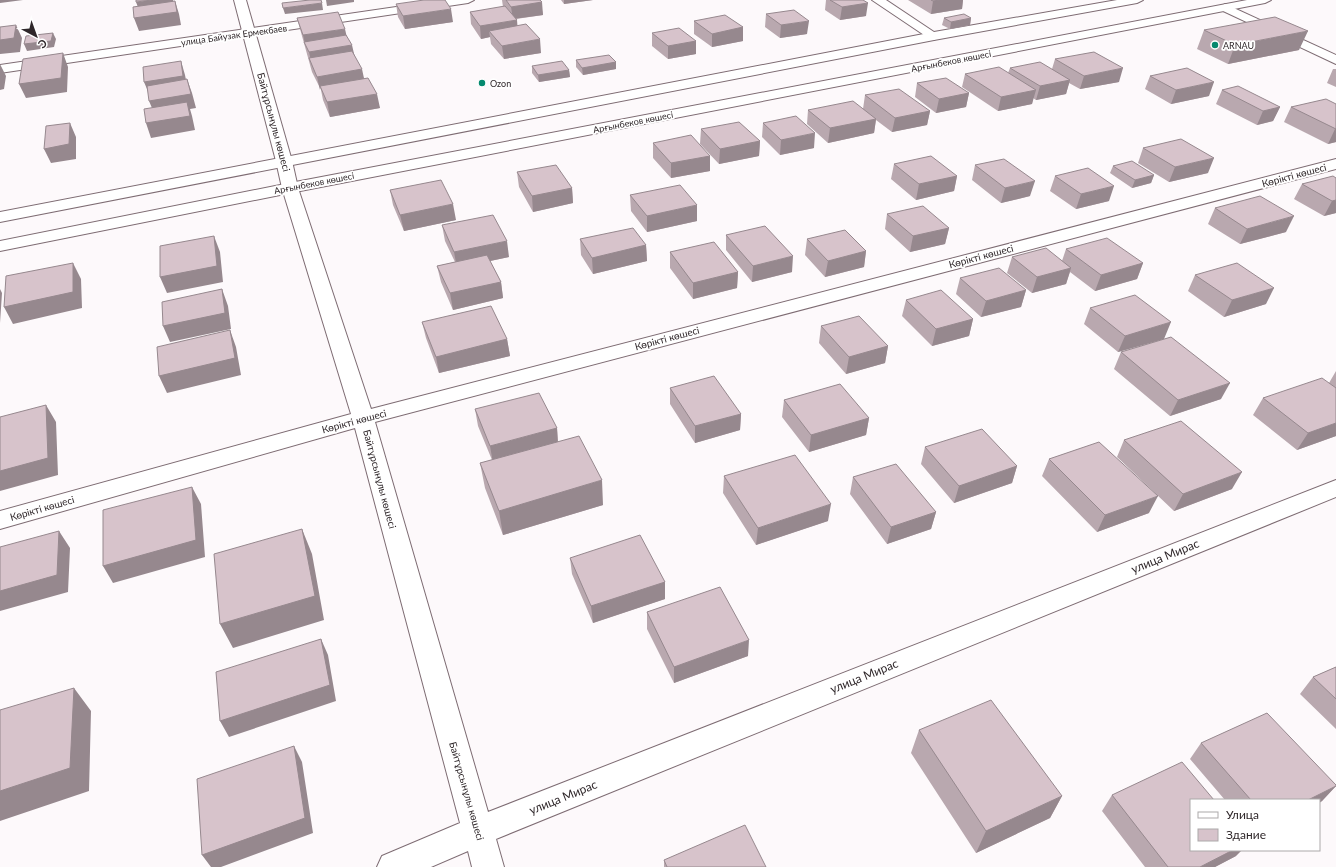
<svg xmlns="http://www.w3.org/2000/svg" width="1336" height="867" viewBox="0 0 1336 867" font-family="Lato,sans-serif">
<rect width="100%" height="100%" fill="#fdf9fb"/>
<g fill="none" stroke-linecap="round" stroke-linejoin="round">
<!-- minor casing -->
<g stroke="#7e6c73" stroke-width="2">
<path id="minor" d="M444 0H474L468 3 0 73V65Z
M872 0H886L940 36 934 40 930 39Z
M1225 4 1336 55V64L1221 10 1219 8Z
M284 156 289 158 292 161 298 188 371 409 1336 159V169L375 422 488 812 1336 480V497L496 839 504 867H472L468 851 431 867H377L382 856 460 823 355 428 0 529V511L351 414 282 188 276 161 279 158Z"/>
</g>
<!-- secondary casing -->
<g stroke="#7e6c73" stroke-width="2">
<path id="secondary" d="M234 0H246L292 161 289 164H279L276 161Z"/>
</g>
<!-- primary casing -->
<g stroke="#7e6c73" stroke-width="2">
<path id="primary" d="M1117 0H1143L1137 3 934 40 0 222V212L934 32Z
M1247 0H1271L1265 3 290 193 0 251V241L290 183Z"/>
</g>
<!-- minor -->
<use href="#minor" fill="#fff" fill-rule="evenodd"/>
<!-- secondary -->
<use href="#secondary" fill="#fff" fill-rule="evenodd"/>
<!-- primary -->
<use href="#primary" fill="#fff" fill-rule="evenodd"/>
</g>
<!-- wall -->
<path fill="#b9a8af" d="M502 0H540L543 15 516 19 517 26 541 53 504 59 491 44 490 37 481 39 471 24 470 12 503 7Z
M561 0H593L564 4Z
M826 0H863L866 16 840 20 825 10Z
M908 0H963L962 9 931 14Z
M396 4 453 22 405 29 398 17Z
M766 14 807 34 780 38 765 27Z
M297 18 346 35 364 79 380 108 330 117 323 100 321 90 312 72Z
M944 18H971L970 25 950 29 942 25Z
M694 21 743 27V41L712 47 694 34Z
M1204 30 1299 50 1228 64 1197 49Z
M652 33 696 41V54L668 59 652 46Z
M1055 59 1119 82 1080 89 1069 83 1066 94 1036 100 1033 98 1032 104 998 111 962 87 965 74 1008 73 1010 68 1052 69Z
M576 60 616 62V69L583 75 576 67Z
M532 66 569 70 570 77 539 82 532 73Z
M1333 69H1336V87L1327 83Z
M1150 76 1209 96 1171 104 1145 89Z
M917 83 969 93 966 107 936 113 915 97Z
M1222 90 1280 107 1273 121 1257 125 1216 104Z
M865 95 930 111 927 125 892 132 876 120 874 133 828 143 807 124 808 110 863 109Z
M1336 104V142L1328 144 1284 122 1291 107Z
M763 123 814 148 780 155 762 137Z
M701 129 760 141 759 156 719 164 700 144Z
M653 143 710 156V171L671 178 653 158Z
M1143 148 1208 173 1169 182 1138 163Z
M894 164 957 176 954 191 916 200 891 179Z
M975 165 1030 196 1001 203 972 180Z
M1113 166 1154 175 1151 183 1132 188 1110 173Z
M517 172 572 188 573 203 533 212 519 187Z
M1055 176 1109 201 1076 209 1050 191Z
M1336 178V213L1324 216 1294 199 1302 184Z
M390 190 456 220 404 231 393 205Z
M630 195 697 221 647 232 631 211Z
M1215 208 1286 232 1240 244 1208 224Z
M887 214 949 228 945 244 910 252 885 229Z
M442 225 509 257 490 261 501 282 503 298 453 310 441 282 437 266 455 262 445 241Z
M726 235 792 272 752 282 726 250Z
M580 239 646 245 647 261 593 274 581 255Z
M807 239 866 251 864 267 825 277 805 255Z
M1066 249 1143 263 1137 279 1095 291 1070 272 1066 284 1032 293 1007 273 1012 257 1062 261Z
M670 252 738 272 737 288 693 299 670 268Z
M1195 275 1266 304 1224 317 1188 291Z
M960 278 1026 290 1021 307 981 317 956 294Z
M906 300 973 319 969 336 932 346 902 316Z
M1090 308 1164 339 1118 352 1084 324Z
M422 322 507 339 510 356 439 373 426 338Z
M821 326 888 346 885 363 846 374 819 343Z
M1121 352 1221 399 1170 416 1114 369Z
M1336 371V436L1297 450 1253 415 1263 398 1329 383Z
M670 388 741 414 740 430 695 443 670 404Z
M784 400 869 418 866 435 809 452 782 417Z
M475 409 557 428 558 442 603 505 503 535 485 488 480 463 492 460 478 426Z
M1124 440 1232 489 1174 511 1117 457Z
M925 447 1017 466 1012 483 954 503 921 464Z
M1049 459 1149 513 1097 532 1042 476Z
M724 476 828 521 756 545 723 493Z
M853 477 936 512 931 529 887 544 850 494Z
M570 558 665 582V599L593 623 572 574Z
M647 612 748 656 674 683 647 629Z
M1336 667V729L1300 694 1313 677Z
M919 730 1062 796 1050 818 976 853 911 753Z
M1201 743 1336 786 1322 801 1319 803V800H1225L1190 759Z
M1112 795 1236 856 1215 867H1145L1102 811Z
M664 860 766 867H664Z"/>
<!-- shaded-wall -->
<path fill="#96888e" d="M0 0H23L0 3Z
M152 0H173L175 10 141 15 136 2Z
M326 0H354V2L327 6Z
M564 0H593L564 4Z
M940 0H963L962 9 931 14 933 1Z
M175 1 179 14 181 25 139 31 134 18Z
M542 2 543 15 513 19 511 7Z
M322 3 323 10 285 14 283 8Z
M868 3 866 16 840 20 842 7Z
M451 9 453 22 405 29 403 16Z
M971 18 970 25 950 29 951 22Z
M517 20 518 33 489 31 490 37 481 39 480 26Z
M809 21 807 34 780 38 781 25Z
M16 25 22 38 20 52 0 54V40Z
M743 27V41L712 47V34Z
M345 29 348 42 305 44 303 35Z
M1308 31 1299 50 1228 64 1235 45Z
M53 33 56 39 54 47 27 51 24 44Z
M540 39 541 53 504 59 502 46Z
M696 41V54L668 59V46Z
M352 45 355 58 312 65 309 52Z
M63 53 68 67 67 92 26 98 19 84Z
M181 61 185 75 188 90 150 96 144 82Z
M616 62V69L583 75 582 68Z
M0 64 6 76 4 89 0 90Z
M1123 68 1119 82 1080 89 1084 76Z
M362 69 365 83 320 86V90L317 77Z
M569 70 570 77 539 82 538 75Z
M187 79 192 93 196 108 190 109 192 116 195 130 151 138 146 123 155 115 149 101Z
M1070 80 1066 94 1036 100 1040 86Z
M1214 82 1209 96 1171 104 1176 90Z
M1036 90 1032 104 998 111 1001 97Z
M969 93 966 107 936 113 939 99Z
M377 94 380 108 330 117 327 102Z
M1280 107 1273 121 1257 125 1263 111Z
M930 111 927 125 892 132 895 118Z
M876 119 874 133 828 143 830 128Z
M70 123 76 137V159L51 163 44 149Z
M1335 129H1336V142L1328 144Z
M815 133 814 148 780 155 781 140Z
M760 141 759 156 719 164 720 149Z
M710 156V171L671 178V163Z
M1214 158 1208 173 1169 182 1175 167Z
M1154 175 1151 183 1132 188 1135 180Z
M957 176 954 191 916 200 919 184Z
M1035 181 1030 196 1001 203 1005 188Z
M1114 186 1109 201 1076 209 1081 194Z
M572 188 573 203 533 212 532 196Z
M1336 200V213L1324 216 1332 201Z
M453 204 456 220 404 231 400 215Z
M697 205V221L647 232V216Z
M1294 216 1286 232 1240 244 1247 229Z
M949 228 945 244 910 252 913 236Z
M214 236 220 252 223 282 167 293 160 277Z
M507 241 509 257 457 268 454 252Z
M646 245 647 261 593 274 592 258Z
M866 251 864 267 825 277 828 261Z
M793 256 792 272 752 282 753 266Z
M73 263 81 279 82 308 13 324 4 307Z
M1143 263 1137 279 1095 291 1101 275Z
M1071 268 1066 284 1032 293 1037 277Z
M738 272 737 288 693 299V283Z
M501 282 503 298 453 310 450 293Z
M1274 288 1266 304 1224 317 1232 300Z
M0 289 2 293 0 323Z
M222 289 228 306 231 329 170 342 163 326Z
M1026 290 1021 307 981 317 986 301Z
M973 319 969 336 932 346 936 329Z
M1171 322 1164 339 1118 352 1125 336Z
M230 330 236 347 241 375 167 393 159 376Z
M507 339 510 356 439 373 436 357Z
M888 346 885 363 846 374 849 357Z
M1230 383 1221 399 1170 416 1178 400Z
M46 405 56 422 58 475 0 491V471Z
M741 414 740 430 695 443V426Z
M869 418 866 435 809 452 811 435Z
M1336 423V436L1297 450 1308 433Z
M557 428 558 445 493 463 490 446Z
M1017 466 1012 483 954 503 959 486Z
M1242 472 1232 489 1174 511 1183 494Z
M602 480 603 505 503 535 499 511Z
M192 487 201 504 205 557 113 583 103 566Z
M1158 496 1149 513 1097 532 1105 515Z
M831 504 828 521 756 545 758 528Z
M936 512 931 529 887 544 891 527Z
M302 529 312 554 324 620 233 648 220 624Z
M59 531 70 548 68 592 0 611V591Z
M665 582V599L593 623 591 606Z
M321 639 328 655 336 701 229 737 220 721Z
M749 640 748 656 674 683V667Z
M74 688 91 711 89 791 0 821V791Z
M294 746 302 762 313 833 221 867H211L202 855Z
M1336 786 1322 801 1319 803V800H1308Z
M1062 796 1050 818 976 853 986 831Z
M1233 850H1242L1236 856 1215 867H1200Z"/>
<!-- building -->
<path fill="#d7c3cb" stroke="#96888e" d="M136 0H152L136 2Z
M310 0H321L322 3 283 8 282 3Z
M424 0H445L451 9 403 16 396 4Z
M506 0H540L542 2 511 7Z
M830 0H863L868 3 842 7Z
M931 0H940L933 1Z
M175 1 177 12 134 18 133 7Z
M505 6 517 20 480 26 470 12Z
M794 10 809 21 781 25 766 14Z
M338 12 345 29 303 35 297 18Z
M964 14 971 18 951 22 944 18Z
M725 15 743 27 712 34 694 21Z
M1275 17 1308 31 1235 45 1204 30Z
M526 24 540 39 502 46 489 31Z
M16 25 14 38 0 40V27Z
M679 28 696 41 668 46 652 33Z
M53 33 51 41 24 44 26 36Z
M346 35 352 45 309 52 304 42Z
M352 51 362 69 317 77 309 58Z
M1094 52 1123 68 1084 76 1055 59Z
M63 53 61 78 19 84 23 59Z
M609 55 616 62 582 68 576 60Z
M181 61 183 76 144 82 143 67Z
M562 61 569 70 538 75 532 66Z
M1040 62 1070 80 1040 86 1010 68Z
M999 67 1036 90 1001 97 965 74Z
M1187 68 1214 82 1176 90 1150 76Z
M368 78 377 94 327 102 320 86Z
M946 78 969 93 939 99 917 83Z
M187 79 191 94 149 101 147 86Z
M1238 86 1280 107 1263 111 1222 90Z
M899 89 930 111 895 118 865 95Z
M1326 99 1336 104V129L1291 107Z
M853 101 876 119 830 128 808 110Z
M187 102 190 116 146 123 144 109Z
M796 116 815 133 781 140 763 123Z
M739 122 760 141 720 149 701 129Z
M70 123 69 144 44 149 46 126Z
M691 135 710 156 671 163 653 143Z
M1181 139 1214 158 1175 167 1143 148Z
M931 156 957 176 919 184 894 164Z
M1004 159 1035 181 1005 188 975 165Z
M1132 161 1154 175 1135 180 1113 166Z
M556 165 572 188 532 196 517 172Z
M1088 168 1114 186 1081 194 1055 176Z
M1333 176 1336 178V200L1332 201 1302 184Z
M441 180 453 204 400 215 390 190Z
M680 185 697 205 647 216 630 195Z
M1260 196 1294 216 1247 229 1215 208Z
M923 206 949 228 913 236 887 214Z
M493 215 507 241 454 252 442 225Z
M765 226 793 256 753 266 726 235Z
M633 228 646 245 592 258 580 239Z
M845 230 866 251 828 261 807 239Z
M214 236 217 266 160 277V246Z
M1107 238 1143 263 1101 275 1066 249Z
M714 242 738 272 693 283 670 252Z
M1046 248 1071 268 1037 277 1012 257Z
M487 255 501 282 450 293 437 266Z
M73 263V292L4 307 6 276Z
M1237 263 1274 288 1232 300 1195 275Z
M999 268 1026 290 986 301 960 278Z
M222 289 225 313 163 326 162 302Z
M941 290 973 319 936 329 906 300Z
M1135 295 1171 322 1125 336 1090 308Z
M491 306 507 339 436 357 422 322Z
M859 316 888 346 849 357 821 326Z
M230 330 235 358 159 376 157 347Z
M1171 337 1230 383 1178 400 1121 352Z
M714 376 741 414 695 426 670 388Z
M1322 378 1336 388V423L1308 433 1263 398Z
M840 384 869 418 811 435 784 400Z
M539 393 557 428 490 446 475 409Z
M46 405 48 458 0 471V417Z
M1181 421 1242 472 1183 494 1124 440Z
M982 429 1017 466 959 486 925 447Z
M579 436 602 480 499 511 480 463Z
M1099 442 1158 496 1105 515 1049 459Z
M795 455 831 504 758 528 724 476Z
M896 464 936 512 891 527 853 477Z
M192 487 196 540 103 566V510Z
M302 529 315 596 220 624 214 554Z
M59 531 57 575 0 591V547Z
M640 535 665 582 591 606 570 558Z
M720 587 749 640 674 667 647 612Z
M321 639 330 685 220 721 216 672Z
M1336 667V699L1313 677Z
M74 688 70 768 0 791V710Z
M991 700 1062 796 986 831 919 730Z
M1267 713 1336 785V786L1308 800H1251L1201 743Z
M294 746 305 818 202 855 197 779Z
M1182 762 1214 800H1191V850H1233L1200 867H1168L1112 795Z
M745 825 766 867H667L664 860Z"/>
<!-- markers -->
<g fill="#03896e" stroke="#fff" stroke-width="1.5">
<circle cx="1215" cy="45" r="4"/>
<circle cx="482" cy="83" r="4"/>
</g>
<g text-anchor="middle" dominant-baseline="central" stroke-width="3.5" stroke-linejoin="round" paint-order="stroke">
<!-- far-street labels -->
<g font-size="9" fill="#2f272a" stroke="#fff">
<text transform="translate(234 35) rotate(-8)">улица Байузак Ермекбаев</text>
<text transform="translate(951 61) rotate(-11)">Арғынбеков көшесі</text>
<text transform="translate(633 122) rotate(-11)">Арғынбеков көшесі</text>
<text transform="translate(314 183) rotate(-11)">Арғынбеков көшесі</text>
</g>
<!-- far-poi labels -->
<g font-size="9" fill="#2f272a" stroke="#fff" text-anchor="start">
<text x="1223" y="45">ARNAU</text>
<text x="490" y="83">Ozon</text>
</g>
<!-- street labels -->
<g font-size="10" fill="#2f272a" stroke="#fff">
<text transform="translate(274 122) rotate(75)">Байтұрсынұлы көшесі</text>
<text transform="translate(1294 175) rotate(-15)">Көрікті көшесі</text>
<text transform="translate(981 256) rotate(-15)">Көрікті көшесі</text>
<text transform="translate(667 338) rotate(-15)">Көрікті көшесі</text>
<text transform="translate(354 421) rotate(-15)">Көрікті көшесі</text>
<text transform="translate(380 479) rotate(75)">Байтұрсынұлы көшесі</text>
<text transform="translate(42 508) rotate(-16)">Көрікті көшесі</text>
<text transform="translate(467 791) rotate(74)">Байтұрсынұлы көшесі</text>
</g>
<!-- near-street labels -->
<g font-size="12" fill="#2f272a" stroke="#fff">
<text transform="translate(1165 556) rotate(-22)">улица Мирас</text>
<text transform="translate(864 676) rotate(-22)">улица Мирас</text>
<text transform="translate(563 797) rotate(-22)">улица Мирас</text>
</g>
</g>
<!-- legend -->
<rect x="1190" y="799" width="130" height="52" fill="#ffffff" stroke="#aca9aa"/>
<rect x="1198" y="812" width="20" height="6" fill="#ffffff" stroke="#aca9aa"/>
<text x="1226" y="819" font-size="12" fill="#2f272a">Улица</text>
<rect x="1198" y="829" width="20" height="12" fill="#d7c3cb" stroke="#aca9aa"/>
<text x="1226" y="839" font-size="12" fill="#2f272a">Здание</text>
<!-- north arrow -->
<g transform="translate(36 36) rotate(139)" stroke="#ffffff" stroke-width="3" paint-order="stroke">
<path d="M0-3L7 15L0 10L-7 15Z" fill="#2f272a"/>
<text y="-6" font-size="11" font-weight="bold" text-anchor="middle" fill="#2f272a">С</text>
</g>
</svg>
